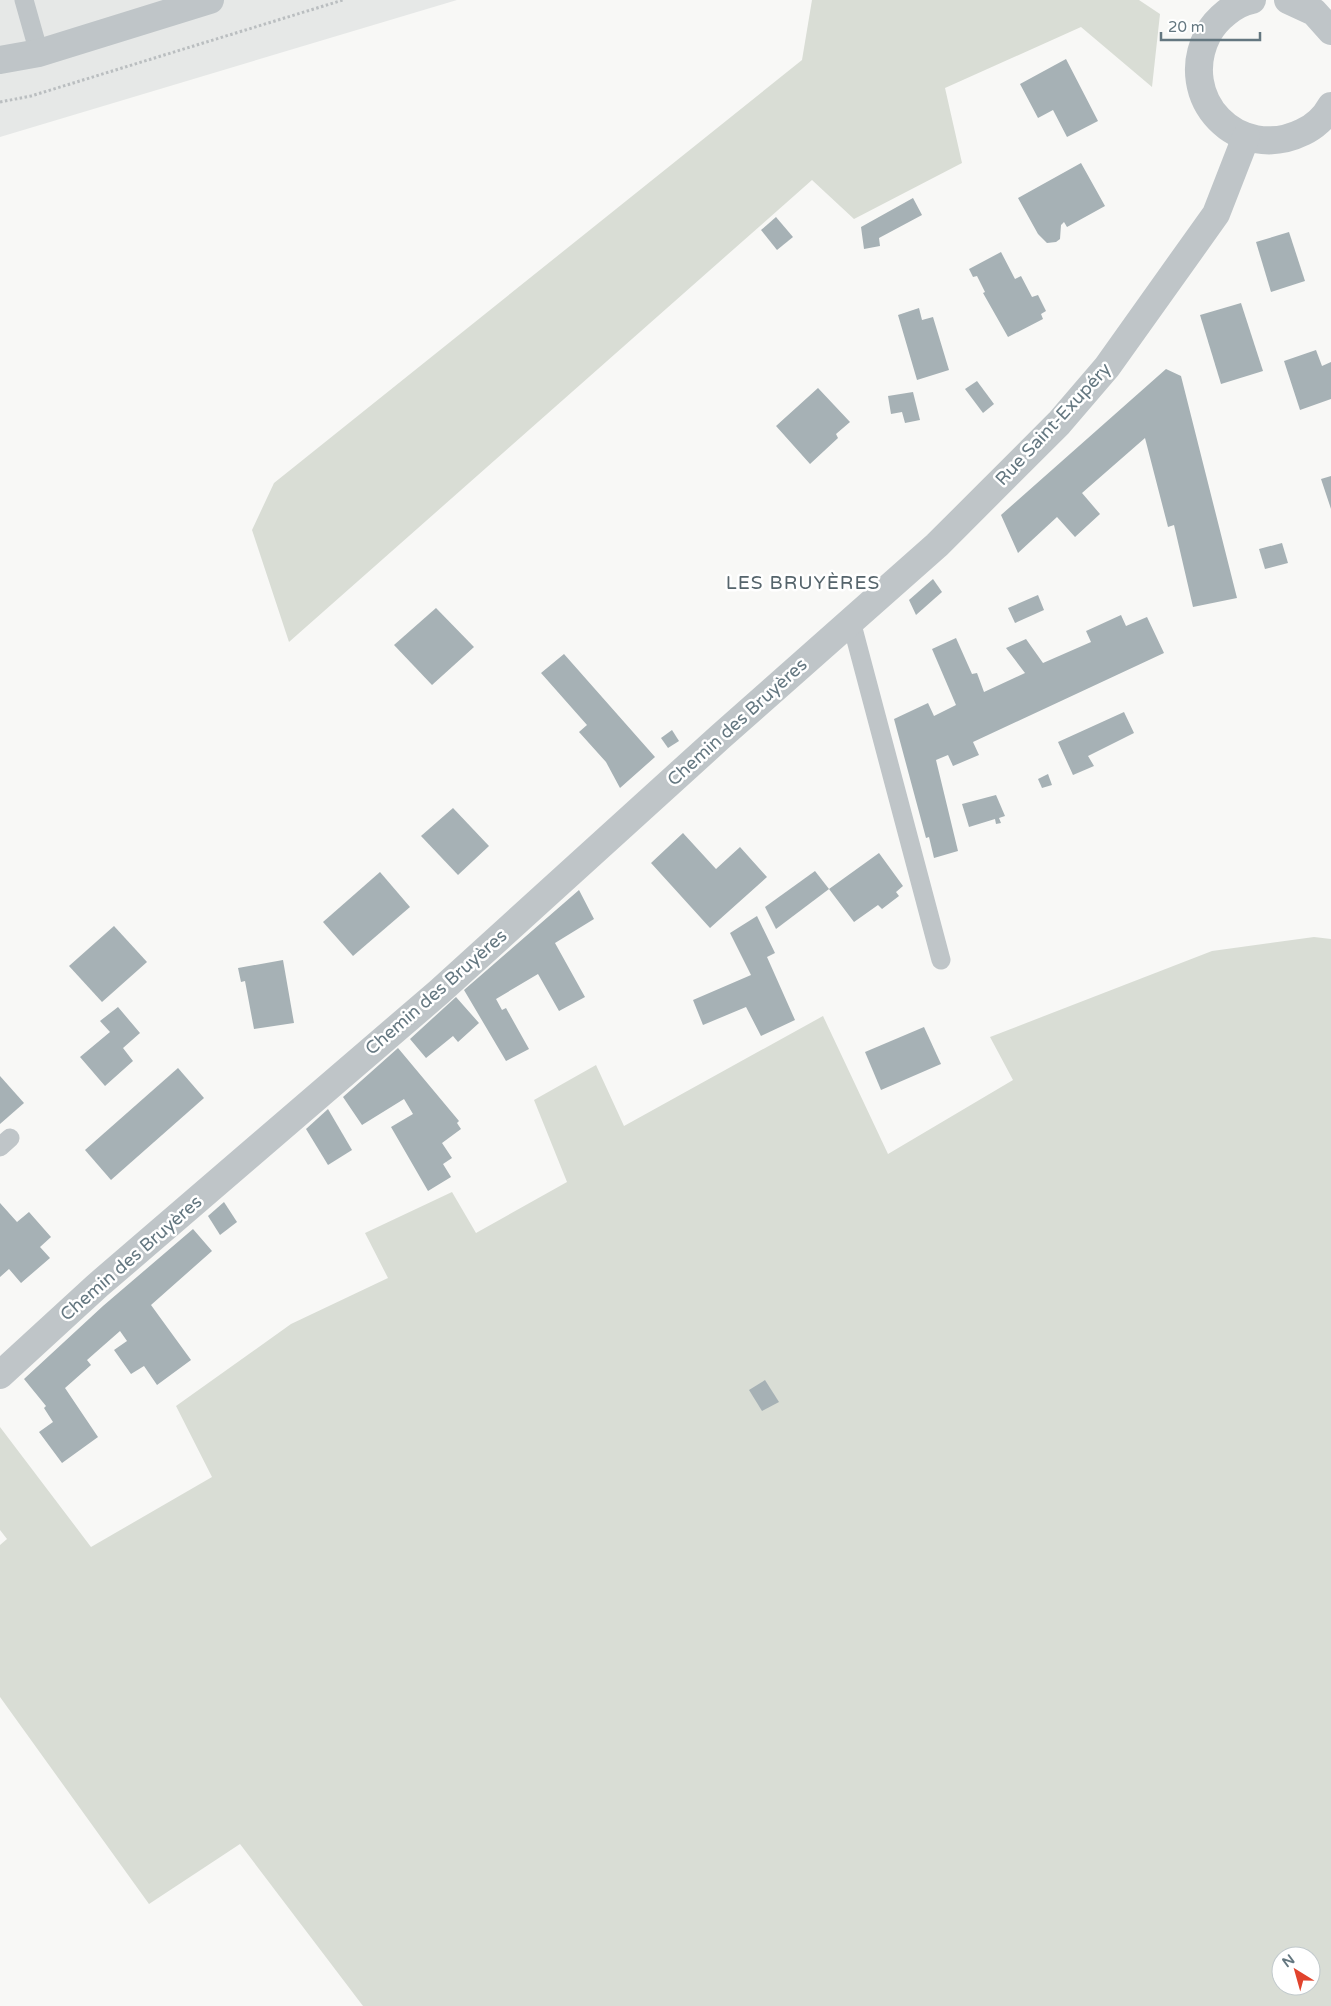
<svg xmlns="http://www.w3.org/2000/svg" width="1331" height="2006" viewBox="0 0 1331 2006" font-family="'Varela Round',sans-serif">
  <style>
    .built { fill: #e6e8e7 }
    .green { fill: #d9ddd5; fill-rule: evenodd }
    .building { fill: #a6b1b5 }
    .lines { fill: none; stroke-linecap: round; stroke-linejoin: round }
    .path { stroke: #babec0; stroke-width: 3; stroke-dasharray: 2.5 2.5; stroke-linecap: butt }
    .lane { stroke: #bfc5c8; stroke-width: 19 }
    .street { stroke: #bfc5c8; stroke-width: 28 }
    .labels { text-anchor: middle; stroke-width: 5; stroke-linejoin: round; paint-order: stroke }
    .street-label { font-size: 18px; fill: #647780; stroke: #fff }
    .neighbourhood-label { font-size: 19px; letter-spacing: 1px; fill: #55646b; stroke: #fff }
  </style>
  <rect width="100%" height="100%" fill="#f8f8f6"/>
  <path class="built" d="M 0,0 L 457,0 L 0,137 Z"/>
  <g class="green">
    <path d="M 812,0 L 1139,0 L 1160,14 L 1152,87 L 1081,27 L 945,88 L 962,163 L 854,219 L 812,180 L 289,642 L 252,530 L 274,483 L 802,60 Z"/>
    <path d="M 1314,937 L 1331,939 L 1331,2006 L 363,2006 L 240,1844 L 149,1904 L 0,1697 L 0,1545 L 7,1539 L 0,1530 L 0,1427 L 91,1547 L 212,1477 L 176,1406 L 291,1324 L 388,1278 L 365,1233 L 452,1192 L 476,1233 L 567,1182 L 534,1100 L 596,1065 L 624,1126 L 823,1016 L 888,1154 L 1013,1080 L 990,1037 L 1212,951 ZM 1281,1956 L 1311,1956 L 1311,1986 L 1281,1986 Z"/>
  </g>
  <g class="building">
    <path d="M 1066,59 L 1098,121 L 1067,137 L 1053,110 L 1038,118 L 1020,84 Z"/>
    <path d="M 1081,163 L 1105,206 L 1067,227 L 1064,222 L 1061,225 L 1060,239 L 1056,242 L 1047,243 L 1038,234 L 1018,198 Z"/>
    <path d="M 913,198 L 922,215 L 879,238 L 880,246 L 864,249 L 861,227 Z"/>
    <path d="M 776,217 L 793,237 L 777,250 L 761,230 Z"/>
    <path d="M 1289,232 L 1305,281 L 1271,292 L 1256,242 Z"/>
    <path d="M 1001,252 L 1015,279 L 1021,276 L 1032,297 L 1038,295 L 1046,311 L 1041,314 L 1043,319 L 1008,337 L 983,293 L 985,292 L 977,276 L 973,277 L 969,269 Z"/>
    <path d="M 1241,303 L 1263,371 L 1221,384 L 1200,315 Z"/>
    <path d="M 919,308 L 922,320 L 933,317 L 949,370 L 917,380 L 898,315 Z"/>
    <path d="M 1316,350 L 1322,366 L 1331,362 L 1331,399 L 1300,410 L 1284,361 Z"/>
    <path d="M 1166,369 L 1181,376 L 1237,598 L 1193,607 L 1174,525 L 1168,527 L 1145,438 L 1082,493 L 1100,514 L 1075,537 L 1057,517 L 1018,553 L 1001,515 Z"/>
    <path d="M 977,381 L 994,404 L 983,413 L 965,389 Z"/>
    <path d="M 818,388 L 850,422 L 836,434 L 838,438 L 810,464 L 776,426 Z"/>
    <path d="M 913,392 L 920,420 L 905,423 L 902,412 L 891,414 L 888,396 Z"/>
    <path d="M 1331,476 L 1331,509 L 1321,479 Z"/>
    <path d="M 1282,543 L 1288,563 L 1265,569 L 1259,549 Z"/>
    <path d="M 933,579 L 942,592 L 916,615 L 909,600 Z"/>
    <path d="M 1038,595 L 1044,610 L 1015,623 L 1008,608 Z"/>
    <path d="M 436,608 L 474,647 L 432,685 L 394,645 Z"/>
    <path d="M 1121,615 L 1126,626 L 1147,617 L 1164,653 L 973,742 L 979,755 L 953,766 L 948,755 L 936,760 L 958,851 L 934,858 L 929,837 L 926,838 L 894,719 L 928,703 L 934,716 L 956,705 L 932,649 L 956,638 L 972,674 L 977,673 L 984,692 L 1025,673 L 1006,648 L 1026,639 L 1043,663 L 1091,642 L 1086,631 Z"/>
    <path d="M 564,654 L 655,757 L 620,788 L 606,762 L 579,732 L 587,725 L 541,673 Z"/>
    <path d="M 1124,712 L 1134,733 L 1088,756 L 1094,766 L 1073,775 L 1058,742 Z"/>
    <path d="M 672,730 L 679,741 L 668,748 L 661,738 Z"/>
    <path d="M 1048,774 L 1052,785 L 1042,788 L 1038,779 Z"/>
    <path d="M 996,795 L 1005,816 L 999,818 L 1001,823 L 996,824 L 995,819 L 969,827 L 962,804 Z"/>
    <path d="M 453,808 L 489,846 L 458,875 L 421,836 Z"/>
    <path d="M 683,833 L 716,869 L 740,847 L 767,877 L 710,928 L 651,863 Z"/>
    <path d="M 879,853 L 903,886 L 896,892 L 899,896 L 882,909 L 878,905 L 854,922 L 829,889 Z"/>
    <path d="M 815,871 L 829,889 L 776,929 L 765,907 Z"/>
    <path d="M 380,872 L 410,907 L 353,956 L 323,922 Z"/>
    <path d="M 579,890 L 594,919 L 555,943 L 585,997 L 559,1011 L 538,974 L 496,999 L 502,1010 L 506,1008 L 529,1049 L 506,1061 L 464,990 Z"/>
    <path d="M 757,916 L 775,953 L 767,957 L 795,1020 L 761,1036 L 746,1007 L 703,1025 L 693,1000 L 751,975 L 730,933 Z"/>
    <path d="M 114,926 L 147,962 L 102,1002 L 69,966 Z"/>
    <path d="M 283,960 L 294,1023 L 254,1029 L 245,981 L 241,982 L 238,968 Z"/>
    <path d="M 456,997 L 479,1023 L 458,1042 L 453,1036 L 426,1058 L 410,1039 Z"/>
    <path d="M 118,1007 L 140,1033 L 123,1048 L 133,1061 L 105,1086 L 80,1057 L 110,1032 L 100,1021 Z"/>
    <path d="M 924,1027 L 941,1064 L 881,1090 L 865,1052 Z"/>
    <path d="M 398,1048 L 459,1121 L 457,1123 L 461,1129 L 442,1143 L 452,1158 L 443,1164 L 451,1177 L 428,1191 L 391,1127 L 413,1114 L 404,1099 L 362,1125 L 343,1097 Z"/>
    <path d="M 178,1068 L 204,1098 L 111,1180 L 85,1150 Z"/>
    <path d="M 0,1076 L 24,1103 L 0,1124 Z"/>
    <path d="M 328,1109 L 352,1150 L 328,1165 L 306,1129 Z"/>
    <path d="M 224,1202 L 237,1222 L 220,1235 L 208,1216 Z"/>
    <path d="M 0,1203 L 17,1222 L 29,1212 L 51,1237 L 40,1247 L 50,1258 L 21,1283 L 9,1269 L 0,1277 Z"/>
    <path d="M 193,1229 L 212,1251 L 151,1305 L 191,1360 L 157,1385 L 144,1366 L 131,1374 L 114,1350 L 127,1341 L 120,1331 L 87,1360 L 91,1365 L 65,1388 L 98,1437 L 62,1463 L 39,1432 L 53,1422 L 44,1408 L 46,1406 L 24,1379 L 103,1306 Z"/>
    <path d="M 765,1380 L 779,1402 L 762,1411 L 749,1390 Z"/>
  </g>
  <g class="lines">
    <path class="path" d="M 0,102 L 31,96 L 343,0"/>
    <g class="lane">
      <path d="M 24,0 L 39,53"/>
      <path d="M 851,621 L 941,960"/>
      <path d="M 0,1147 L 10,1138"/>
    </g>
    <g class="street">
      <path d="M 1252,0 C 1235,3 1216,19 1208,34 C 1175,98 1238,164 1303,132 C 1314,127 1325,117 1331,106"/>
      <path d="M 1288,0 L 1314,12 L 1331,31"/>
      <path d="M 0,60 L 39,53 L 210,0"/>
      <path d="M 0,1375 L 97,1286 L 439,992 L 720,737 L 937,545 L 1059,423 L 1107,367 L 1216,214 L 1246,137"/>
    </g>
  </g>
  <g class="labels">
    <g class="street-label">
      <text transform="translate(1053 424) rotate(-47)" y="6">Rue Saint-Exupéry</text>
      <text transform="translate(737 722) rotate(-42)" y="6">Chemin des Bruyères</text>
      <text transform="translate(436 992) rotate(-41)" y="6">Chemin des Bruyères</text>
      <text transform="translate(131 1258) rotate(-41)" y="6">Chemin des Bruyères</text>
    </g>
    <g class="neighbourhood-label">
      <text x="803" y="589">LES BRUYÈRES</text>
    </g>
  </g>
  <g transform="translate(1296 1971) rotate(323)"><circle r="24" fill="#ffffff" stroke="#c1c9cc"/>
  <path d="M0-4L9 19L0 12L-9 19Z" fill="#e1432d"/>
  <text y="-8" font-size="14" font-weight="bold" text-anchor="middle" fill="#647780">N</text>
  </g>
  <path d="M1161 32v8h99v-8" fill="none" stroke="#647780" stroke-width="2.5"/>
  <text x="1168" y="32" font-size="15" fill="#647780" stroke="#ffffff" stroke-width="4" paint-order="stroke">20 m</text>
</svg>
